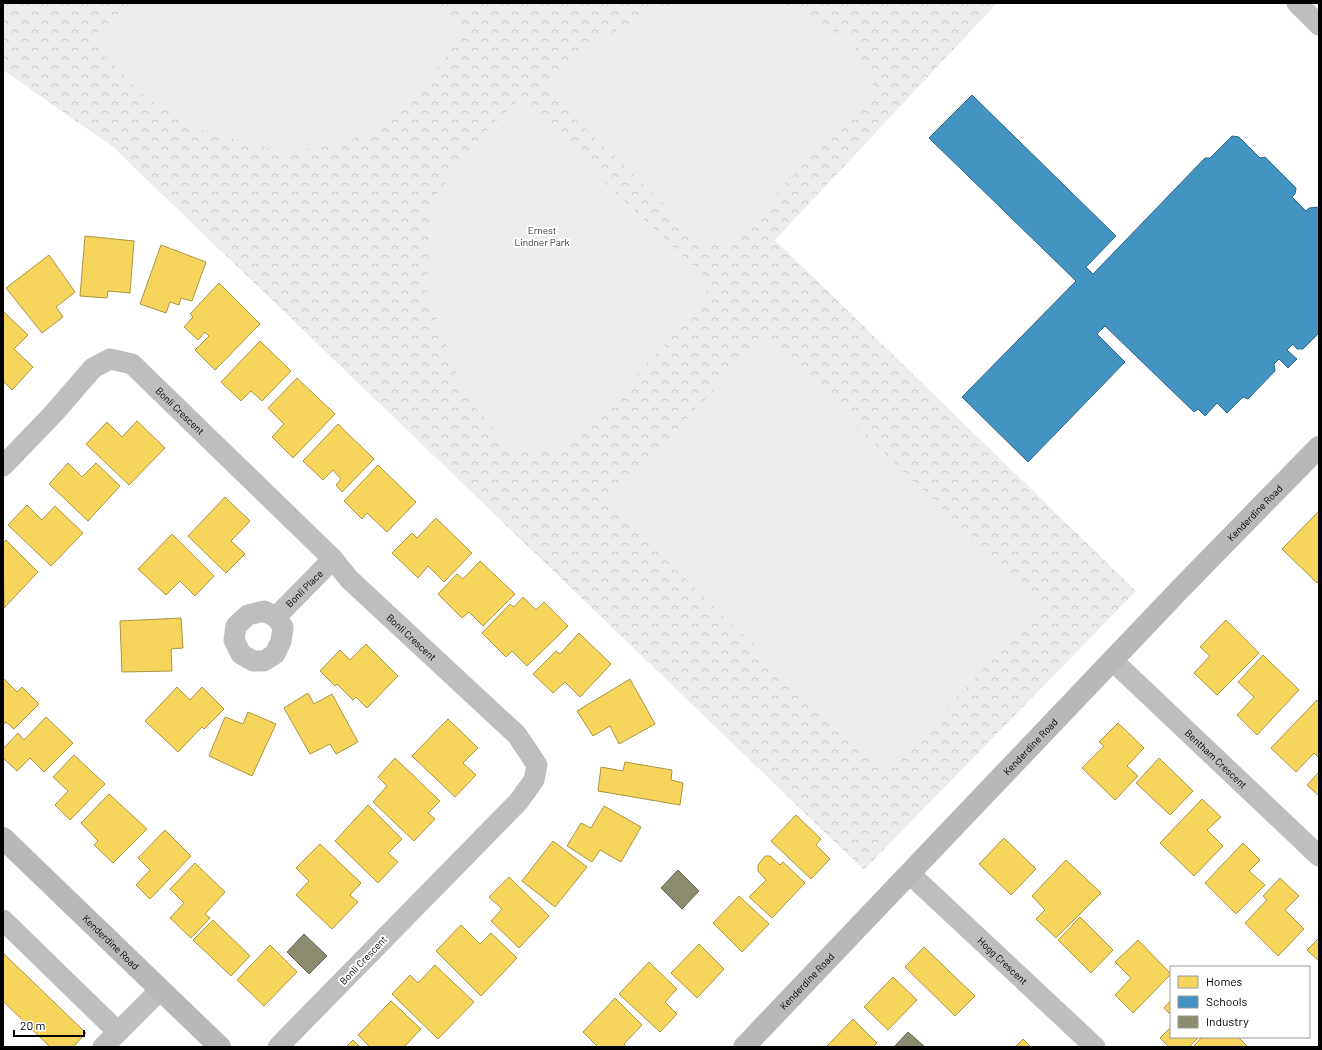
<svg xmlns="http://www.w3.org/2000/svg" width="1322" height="1050" viewBox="0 0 1322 1050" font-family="Barlow,sans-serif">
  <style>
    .park { fill: url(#park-crowns) }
    .garden { fill: #ececec }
    .homes { fill: #f6d55c; stroke: #ac9540 }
    .schools { fill: #4393c3; stroke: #2f6788 }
    .industry { fill: #8c8c6e; stroke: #62624d }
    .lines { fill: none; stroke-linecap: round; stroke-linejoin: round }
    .street { stroke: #bebebe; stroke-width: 21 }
    .secondary { stroke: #b8b8b8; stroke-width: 22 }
    .labels { text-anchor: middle; stroke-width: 4; stroke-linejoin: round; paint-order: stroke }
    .park-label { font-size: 10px; fill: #333; stroke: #fff }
    .street-label { font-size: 10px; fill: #000; stroke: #fff }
  </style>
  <defs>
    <pattern id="park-crowns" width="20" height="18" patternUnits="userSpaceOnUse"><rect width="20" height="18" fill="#ececec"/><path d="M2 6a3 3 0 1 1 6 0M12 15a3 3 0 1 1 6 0" fill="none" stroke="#c9c9c9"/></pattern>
  </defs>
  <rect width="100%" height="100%" fill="#fff"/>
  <path class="park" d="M 3,3 L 997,3 L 775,240 L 1136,591 L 864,870 L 113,147 L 3,70 Z"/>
  <g class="garden">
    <path d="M 130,3 L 431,3 L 463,34 L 439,66 L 385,122 L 344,144 L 281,152 L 194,128 L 147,98 L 105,57 L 93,37 Z"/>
    <path d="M 459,3 L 483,3 L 471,14 Z"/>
    <path d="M 683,3 L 780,3 L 805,13 L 853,43 L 875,88 L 730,243 L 704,242 L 544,89 L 588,48 L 647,12 Z"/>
    <path d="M 518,100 L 707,279 L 706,301 L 568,447 L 515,451 L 465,396 L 427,292 L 429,204 L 481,136 Z"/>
    <path d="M 764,338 L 1044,606 L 886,771 L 606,503 Z"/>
  </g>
  <g class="homes">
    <path d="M 85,236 L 134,241 L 130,293 L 108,291 L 107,298 L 80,296 Z"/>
    <path d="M 161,245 L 206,262 L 192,301 L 181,298 L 179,305 L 170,302 L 166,313 L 140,304 Z"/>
    <path d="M 49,255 L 75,292 L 56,307 L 63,317 L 42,333 L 6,288 Z"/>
    <path d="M 219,283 L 260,324 L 215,370 L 195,350 L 209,336 L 205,332 L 198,340 L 184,327 L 193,317 L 190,314 Z"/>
    <path d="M 3,311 L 28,335 L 14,349 L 33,367 L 12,390 L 3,381 Z"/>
    <path d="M 260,341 L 291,371 L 262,401 L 251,391 L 241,401 L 221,382 Z"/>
    <path d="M 297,378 L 335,414 L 293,458 L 272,437 L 284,424 L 268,408 Z"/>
    <path d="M 137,421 L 165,448 L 129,485 L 86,444 L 107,422 L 122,437 Z"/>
    <path d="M 338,424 L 374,459 L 342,492 L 336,485 L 341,479 L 333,470 L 323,480 L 303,461 Z"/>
    <path d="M 68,463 L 82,477 L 96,463 L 120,486 L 88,521 L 49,484 Z"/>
    <path d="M 378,465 L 416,502 L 387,532 L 367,513 L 362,519 L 344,501 Z"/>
    <path d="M 225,497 L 250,521 L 231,541 L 245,554 L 226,573 L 188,536 Z"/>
    <path d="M 27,505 L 42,520 L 55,506 L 83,533 L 51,566 L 8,525 Z"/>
    <path d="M 1319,511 L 1319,581 L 1317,583 L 1282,549 Z"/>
    <path d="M 436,518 L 472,553 L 444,582 L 428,566 L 418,578 L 392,553 L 412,533 L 417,538 Z"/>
    <path d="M 172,534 L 214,576 L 195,596 L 180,581 L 166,595 L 138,569 Z"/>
    <path d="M 6,540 L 38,572 L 4,608 L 3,544 Z"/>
    <path d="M 480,561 L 515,594 L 483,626 L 469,612 L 462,618 L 438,594 L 457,574 L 463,579 Z"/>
    <path d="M 523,597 L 536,610 L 544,602 L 568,626 L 527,666 L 512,651 L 506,657 L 482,633 L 510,604 L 514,607 Z"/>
    <path d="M 181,618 L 183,648 L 171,649 L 172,671 L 122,672 L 120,621 Z"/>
    <path d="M 1226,620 L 1259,653 L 1217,695 L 1194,673 L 1210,656 L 1200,647 Z"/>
    <path d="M 579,633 L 611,664 L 580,697 L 565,682 L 553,693 L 533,674 L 556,651 L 560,654 Z"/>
    <path d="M 366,644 L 398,676 L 367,708 L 356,697 L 353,700 L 337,684 L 335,686 L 320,671 L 340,650 L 350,660 Z"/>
    <path d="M 1263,655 L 1299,690 L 1257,735 L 1237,715 L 1254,697 L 1238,682 Z"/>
    <path d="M 3,678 L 17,692 L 22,687 L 39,704 L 14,729 L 6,722 L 3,725 Z"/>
    <path d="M 630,679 L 655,724 L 619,744 L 610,726 L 593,736 L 577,711 Z"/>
    <path d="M 177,687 L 190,700 L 202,687 L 224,709 L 204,729 L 202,727 L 178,752 L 145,721 Z"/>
    <path d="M 308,693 L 314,704 L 332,694 L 358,742 L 336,754 L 330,744 L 310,754 L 284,708 Z"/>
    <path d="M 1317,700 L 1319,703 L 1319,758 L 1314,753 L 1296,772 L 1271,748 Z"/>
    <path d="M 248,712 L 276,724 L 252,776 L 209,756 L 225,717 L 243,724 Z"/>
    <path d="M 46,717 L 73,743 L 44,772 L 30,758 L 17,771 L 3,758 L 3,749 L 18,733 L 24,740 Z"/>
    <path d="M 448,719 L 478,748 L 463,763 L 476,775 L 455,797 L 412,756 Z"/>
    <path d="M 1118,723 L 1144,748 L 1127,766 L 1138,776 L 1115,800 L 1082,768 L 1104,746 L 1099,742 Z"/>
    <path d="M 74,755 L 105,784 L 70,820 L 55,805 L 68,791 L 53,777 Z"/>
    <path d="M 395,758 L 440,801 L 428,813 L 435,819 L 414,841 L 373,802 L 387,786 L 378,777 Z"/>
    <path d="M 1159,758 L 1193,791 L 1170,815 L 1136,783 Z"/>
    <path d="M 625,762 L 672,770 L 671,780 L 683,783 L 680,805 L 598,791 L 601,767 L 623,771 Z"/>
    <path d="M 1319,772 L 1319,796 L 1307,785 Z"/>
    <path d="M 109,794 L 147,829 L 113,863 L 94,845 L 98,841 L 81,823 Z"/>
    <path d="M 1202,799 L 1221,817 L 1207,830 L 1223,846 L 1194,876 L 1160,843 Z"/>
    <path d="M 368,805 L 402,839 L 388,853 L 398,862 L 378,883 L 335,841 Z"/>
    <path d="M 604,806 L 641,827 L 621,862 L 600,850 L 592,862 L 567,846 L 581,823 L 591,828 Z"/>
    <path d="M 796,815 L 821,839 L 816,845 L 830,859 L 811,879 L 771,841 Z"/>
    <path d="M 165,830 L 191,856 L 150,899 L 136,885 L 150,870 L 138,858 Z"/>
    <path d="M 1004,838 L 1036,869 L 1011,895 L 979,864 Z"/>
    <path d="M 553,841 L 587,867 L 555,907 L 522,881 Z"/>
    <path d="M 1243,843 L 1260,860 L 1249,871 L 1265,885 L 1236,914 L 1205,883 Z"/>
    <path d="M 320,844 L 361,883 L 350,895 L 358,902 L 332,929 L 296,895 L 309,881 L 296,868 Z"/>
    <path d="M 765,856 L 770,856 L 780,865 L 783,862 L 805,883 L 772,918 L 749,897 L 766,880 L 758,871 L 758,865 Z"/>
    <path d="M 1066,860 L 1101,893 L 1056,938 L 1036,919 L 1045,910 L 1032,896 Z"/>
    <path d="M 195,863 L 225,892 L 205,914 L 210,918 L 191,938 L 170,918 L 184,903 L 170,889 Z"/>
    <path d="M 509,877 L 549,916 L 519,948 L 491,921 L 502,909 L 489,897 Z"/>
    <path d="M 1280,878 L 1299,896 L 1285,910 L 1304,929 L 1278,956 L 1245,923 L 1267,900 L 1263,896 Z"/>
    <path d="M 739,896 L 769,924 L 742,952 L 713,923 Z"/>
    <path d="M 1080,917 L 1113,950 L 1091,973 L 1058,940 Z"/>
    <path d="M 213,920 L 250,956 L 231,976 L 193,940 Z"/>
    <path d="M 461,925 L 480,944 L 491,933 L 517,958 L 481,996 L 436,951 Z"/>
    <path d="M 1319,938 L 1319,961 L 1307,950 Z"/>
    <path d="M 1138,940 L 1171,974 L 1133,1013 L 1115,995 L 1131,978 L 1115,962 Z"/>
    <path d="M 699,944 L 724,969 L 697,998 L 671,973 Z"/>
    <path d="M 270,945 L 297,972 L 264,1006 L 237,980 Z"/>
    <path d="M 924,947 L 975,996 L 955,1016 L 905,967 Z"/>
    <path d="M 3,953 L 86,1033 L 73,1047 L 50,1047 L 3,1001 Z"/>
    <path d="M 649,962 L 677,989 L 665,1002 L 677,1014 L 660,1032 L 619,994 Z"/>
    <path d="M 435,965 L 474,1002 L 438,1039 L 392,994 L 410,975 L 418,983 Z"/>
    <path d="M 893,977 L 917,1000 L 888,1030 L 864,1007 Z"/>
    <path d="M 615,998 L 642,1025 L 624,1044 L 627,1047 L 598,1047 L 583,1032 Z"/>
    <path d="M 1171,1000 L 1171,1015 L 1164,1008 Z"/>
    <path d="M 391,1001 L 421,1029 L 404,1047 L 370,1047 L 358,1035 Z"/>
    <path d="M 853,1019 L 877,1043 L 873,1047 L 826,1047 Z"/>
    <path d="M 1171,1027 L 1171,1037 L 1199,1037 L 1189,1047 L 1169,1047 L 1160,1038 Z"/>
    <path d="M 1202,1037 L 1238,1037 L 1248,1047 L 1193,1047 Z"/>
    <path d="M 1023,1039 L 1031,1047 L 1015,1047 Z"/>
    <path d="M 353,1040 L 360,1047 L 346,1047 Z"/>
  </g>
  <path class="schools" d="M 972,95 L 1116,236 L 1086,267 L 1093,274 L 1205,158 L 1210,158 L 1232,136 L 1239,137 L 1260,158 L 1265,157 L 1296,188 L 1295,194 L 1292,197 L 1306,211 L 1309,208 L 1319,207 L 1319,333 L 1303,349 L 1297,349 L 1293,344 L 1287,350 L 1297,359 L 1288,368 L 1279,359 L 1274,364 L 1275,371 L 1248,399 L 1243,397 L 1227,413 L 1217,403 L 1205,416 L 1198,409 L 1194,412 L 1105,326 L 1097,334 L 1125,362 L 1028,462 L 962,397 L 1076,281 L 929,138 Z"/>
  <g class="industry">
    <path d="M 678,870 L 699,891 L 682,909 L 661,888 Z"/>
    <path d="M 304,934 L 327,956 L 309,974 L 287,952 Z"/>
    <path d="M 908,1032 L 925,1047 L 894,1047 Z"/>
  </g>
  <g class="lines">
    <g class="street">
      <path d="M 1297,3 L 1319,25"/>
      <path id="s1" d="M 3,466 L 54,413 L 93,368 L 110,359 L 132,364 L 333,559 L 349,579 L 517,735 L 537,765 L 534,780 L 519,801 L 278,1047"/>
      <path d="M 264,611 L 276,617 L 283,627 L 281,641 L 275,654 L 264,661 L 253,661 L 241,654 L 234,640 L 236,626 L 248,615 Z"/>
      <path id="s2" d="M 276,617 L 333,559"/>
      <path id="s3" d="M 1113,661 L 1319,856"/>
      <path id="s4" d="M 910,874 L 1095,1047"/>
      <path d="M 3,920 L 118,1032"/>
      <path d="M 103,1047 L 160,990"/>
    </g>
    <g class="secondary">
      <path id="s5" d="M 3,838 L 220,1047"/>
      <path id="s6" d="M 744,1047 L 1185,584 L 1319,447"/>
    </g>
  </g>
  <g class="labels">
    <g class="park-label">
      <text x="542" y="234">Ernest<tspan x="542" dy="12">Lindner Park</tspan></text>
    </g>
    <g class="street-label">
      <text dy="4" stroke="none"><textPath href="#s1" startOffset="242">Bonli Crescent</textPath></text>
      <text dy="4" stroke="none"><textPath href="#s6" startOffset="739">Kenderdine Road</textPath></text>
      <text dy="4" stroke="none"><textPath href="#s2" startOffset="40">Bonli Place</textPath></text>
      <text dy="4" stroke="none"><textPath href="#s1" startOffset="566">Bonli Crescent</textPath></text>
      <text dy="4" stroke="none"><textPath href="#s6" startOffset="415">Kenderdine Road</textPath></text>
      <text dy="4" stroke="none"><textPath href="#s3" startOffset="142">Bentham Crescent</textPath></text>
      <text dy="4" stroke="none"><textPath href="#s5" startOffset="150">Kenderdine Road</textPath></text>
      <text transform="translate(363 960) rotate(-46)" y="4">Bonli Crescent</text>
      <text dy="4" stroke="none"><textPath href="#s4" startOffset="127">Hogg Crescent</textPath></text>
      <text dy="4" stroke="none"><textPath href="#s6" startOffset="91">Kenderdine Road</textPath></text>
    </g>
  </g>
  <rect width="1322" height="1050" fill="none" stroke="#000000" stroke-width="8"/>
  <rect x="1170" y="966" width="140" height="72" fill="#ffffff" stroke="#999999"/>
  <rect x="1178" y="976" width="20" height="12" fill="#f6d55c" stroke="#999999"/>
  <text x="1206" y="986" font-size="12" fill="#000000">Homes</text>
  <rect x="1178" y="996" width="20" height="12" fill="#4393c3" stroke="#999999"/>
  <text x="1206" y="1006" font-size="12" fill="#000000">Schools</text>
  <rect x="1178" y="1016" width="20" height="12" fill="#8c8c6e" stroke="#999999"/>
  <text x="1206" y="1026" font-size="12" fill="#000000">Industry</text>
  <path d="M14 1030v6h70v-6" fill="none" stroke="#000000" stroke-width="2"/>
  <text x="20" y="1030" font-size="12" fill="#000000" stroke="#ffffff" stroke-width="3" paint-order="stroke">20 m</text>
</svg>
